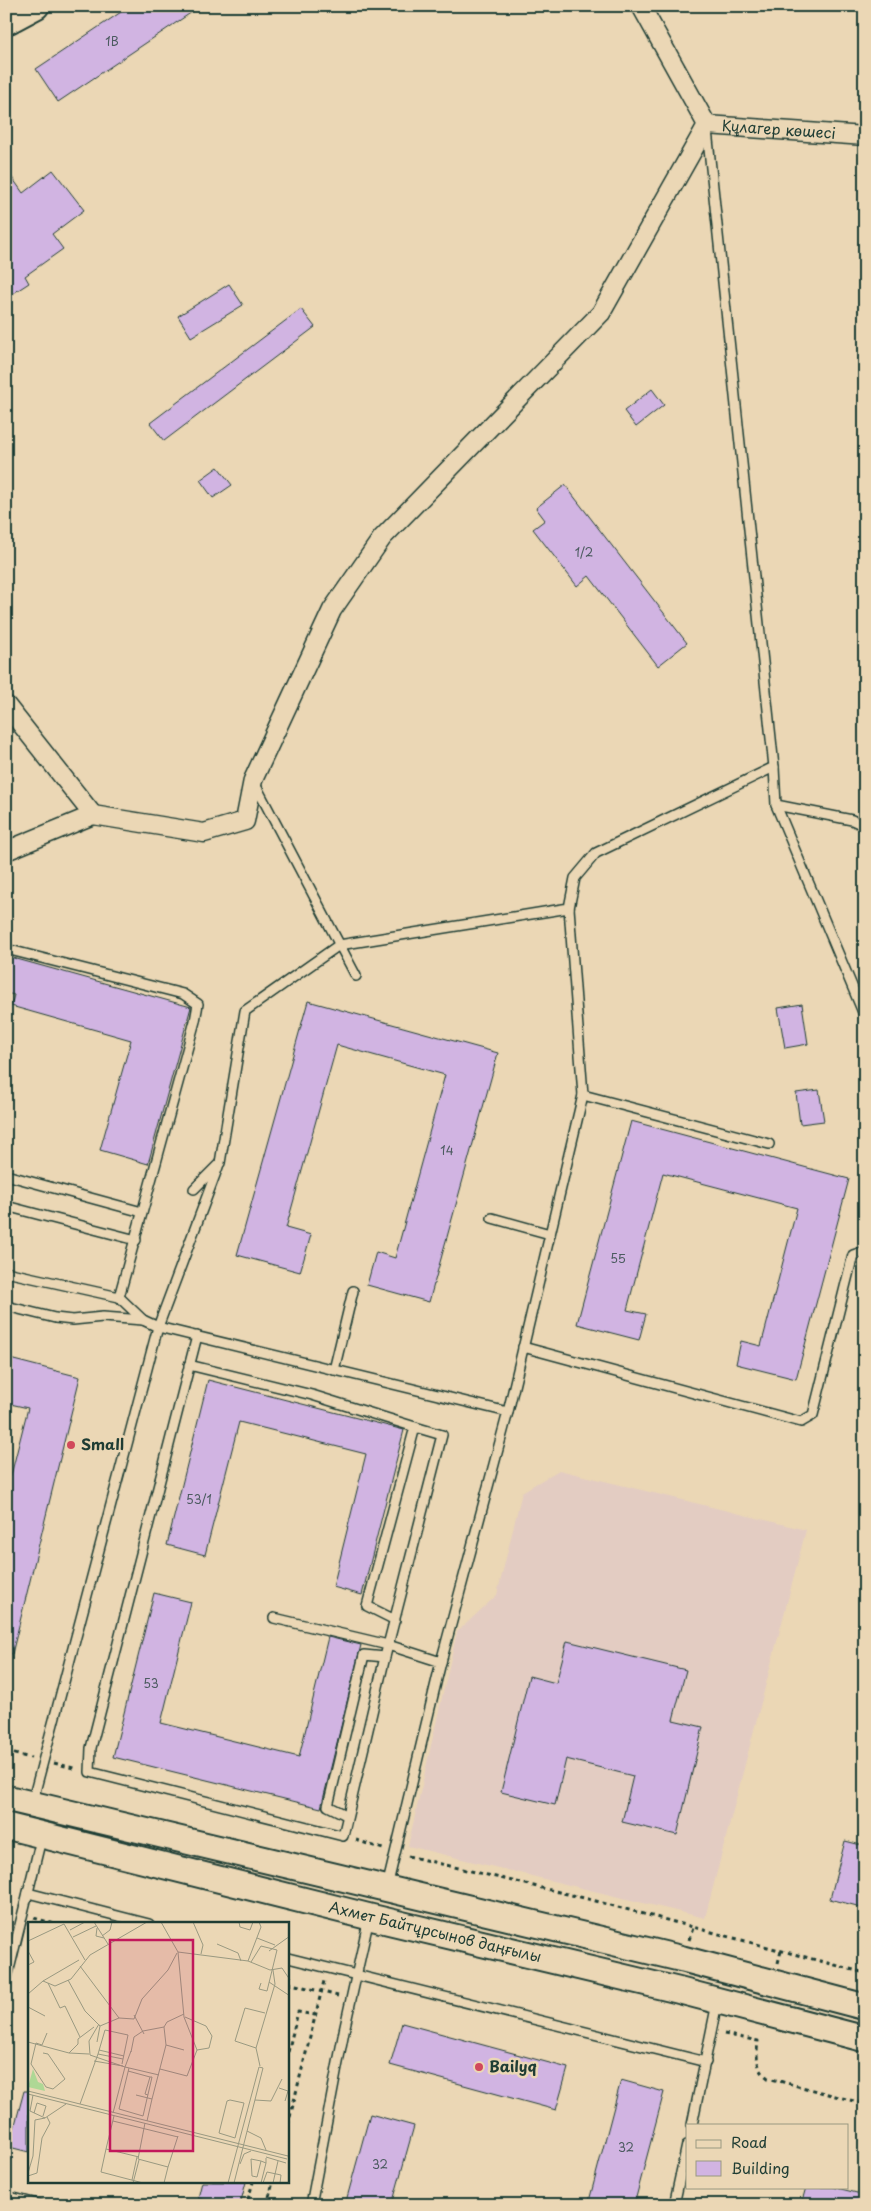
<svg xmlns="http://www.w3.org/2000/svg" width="871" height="2211" viewBox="0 0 871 2211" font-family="'Playpen Sans',sans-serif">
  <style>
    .built { fill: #e3ccc2 }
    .building { fill: #d1b4e2; stroke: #1f3d34 }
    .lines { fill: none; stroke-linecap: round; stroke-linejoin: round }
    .lane-casing { stroke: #1f3d34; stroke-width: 12 }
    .street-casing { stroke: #1f3d34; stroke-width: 21 }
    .secondary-casing { stroke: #1f3d34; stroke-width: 29 }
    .path { stroke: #1f3d34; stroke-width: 3; stroke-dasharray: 4 4; stroke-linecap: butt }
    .lane { stroke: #ebd7b5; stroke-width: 9 }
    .street { stroke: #ebd7b5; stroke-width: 18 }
    .secondary { stroke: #ebd7b5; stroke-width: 25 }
    .poi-dot { fill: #d1495b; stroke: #ebd7b5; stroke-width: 2 }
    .labels { text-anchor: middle; stroke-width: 5; stroke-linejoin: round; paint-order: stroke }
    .number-label { font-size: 12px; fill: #4c5b60 }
    .street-label { font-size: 15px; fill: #1f3d34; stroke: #ebd7b5 }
    .poi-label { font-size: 15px; font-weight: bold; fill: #1f3d34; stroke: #ebd7b5; text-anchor: start }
    .inset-road { fill: none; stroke: #999981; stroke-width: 1 }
    .view { fill: #c2185b; fill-opacity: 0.15; stroke: #c2185b; stroke-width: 2.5 }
    .inset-edge { fill: none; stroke: #1f3d34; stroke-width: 2.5 }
  </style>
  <rect width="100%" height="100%" fill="#ebd7b5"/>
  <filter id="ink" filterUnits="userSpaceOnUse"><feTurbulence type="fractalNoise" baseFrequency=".02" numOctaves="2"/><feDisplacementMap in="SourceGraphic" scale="10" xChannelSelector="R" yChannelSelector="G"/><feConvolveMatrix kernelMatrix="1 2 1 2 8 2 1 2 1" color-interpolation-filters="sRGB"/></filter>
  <g filter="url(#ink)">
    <path class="built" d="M 559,1470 L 806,1530 L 705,1918 L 408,1846 L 457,1632 L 497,1595 L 522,1492 Z"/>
    <g class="building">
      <path d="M 130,6 L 201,6 L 58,102 L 36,69 Z"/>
      <path d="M 6,169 L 23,193 L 53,170 L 84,210 L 52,234 L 63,249 L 25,276 L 29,283 L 6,298 Z"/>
      <path d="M 229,284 L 243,305 L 191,337 L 178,316 Z"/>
      <path d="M 301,309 L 315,327 L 164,441 L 150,423 Z"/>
      <path d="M 652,389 L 664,405 L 636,427 L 624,411 Z"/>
      <path d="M 218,467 L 232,485 L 213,498 L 200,480 Z"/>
      <path d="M 565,485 L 687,643 L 658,666 L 589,576 L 577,586 L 533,529 L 545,520 L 536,508 Z"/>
      <path d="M 6,956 L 191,1007 L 148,1164 L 100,1150 L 131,1040 L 11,1006 L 14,995 L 6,993 Z"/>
      <path d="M 308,1001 L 498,1053 L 429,1302 L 367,1285 L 376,1252 L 395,1258 L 445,1075 L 337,1045 L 286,1228 L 311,1235 L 300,1272 L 237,1255 Z"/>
      <path d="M 802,1004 L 808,1044 L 785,1048 L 778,1008 Z"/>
      <path d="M 819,1090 L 824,1121 L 800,1124 L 796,1093 Z"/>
      <path d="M 631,1121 L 849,1179 L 796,1379 L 736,1364 L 741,1341 L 761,1346 L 797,1208 L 663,1173 L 627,1310 L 646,1314 L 639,1340 L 577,1324 Z"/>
      <path d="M 6,1358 L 80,1377 L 12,1654 L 6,1653 L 6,1495 L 28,1408 L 6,1403 Z"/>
      <path d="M 208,1380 L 404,1430 L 362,1595 L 333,1587 L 366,1454 L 239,1422 L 205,1555 L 167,1545 Z"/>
      <path d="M 154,1593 L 191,1602 L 161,1723 L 299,1757 L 328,1637 L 361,1645 L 321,1808 L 113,1757 Z"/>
      <path d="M 567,1641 L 686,1670 L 673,1720 L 703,1727 L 677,1835 L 622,1822 L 633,1776 L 566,1759 L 555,1805 L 501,1792 L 529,1676 L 556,1683 Z"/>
      <path d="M 845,1841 L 865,1846 L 865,1908 L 830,1899 Z"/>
      <path d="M 402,2023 L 568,2068 L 556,2110 L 390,2065 Z"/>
      <path d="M 621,2080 L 664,2092 L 634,2205 L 588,2205 Z"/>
      <path d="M 24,2091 L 29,2091 L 29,2152 L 9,2147 Z"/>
      <path d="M 370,2114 L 414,2126 L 392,2205 L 345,2205 Z"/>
      <path d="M 202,2182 L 246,2182 L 240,2205 L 223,2205 L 198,2198 Z"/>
      <path d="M 806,2187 L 833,2187 L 865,2195 L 865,2205 L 801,2205 Z"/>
    </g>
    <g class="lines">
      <defs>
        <g id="lane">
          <path d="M 707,130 L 774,767 L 776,805 L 865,1017"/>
          <path d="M 255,784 L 356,976"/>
          <path d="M 776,805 L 852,820 L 865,826"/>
          <path d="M 6,949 L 183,994 L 198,1004 L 195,1021 L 119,1297"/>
          <path d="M 583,1095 L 769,1144"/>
          <path d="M 6,1175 L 142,1212"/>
          <path d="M 194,1189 L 220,1163 L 245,1011 L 339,945 L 569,908 L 575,878 L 596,853 L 774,767"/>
          <path d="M 6,1206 L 136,1240"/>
          <path d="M 492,1218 L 550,1234"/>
          <path d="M 6,1272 L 119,1297 L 143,1320 L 158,1327 L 218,1167"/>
          <path d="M 6,1306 L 55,1318 L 73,1320 L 103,1317 L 143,1320"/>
          <path d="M 197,1336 L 91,1748 L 90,1772 L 343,1836 L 385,1657 L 442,1435 L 415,1427 L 367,1606 L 395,1620"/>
          <path d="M 523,1347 L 801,1422 L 813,1415 L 853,1255 L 865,1251"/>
          <path d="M 189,1365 L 312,1395 L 415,1427"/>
          <path d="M 334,1370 L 353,1291"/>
          <path d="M 274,1618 L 388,1645 L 441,1662 L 387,1887"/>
          <path d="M 441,1662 L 508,1412 L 583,1095 L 569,908"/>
          <path d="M 32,1803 L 158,1327 L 508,1412"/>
          <path d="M 346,1815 L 328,1806 L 364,1655 L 385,1657"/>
          <path d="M 28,1893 L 149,1924"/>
          <path d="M 288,1958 L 706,2062"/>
          <path d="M 6,1982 L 42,1835"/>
          <path d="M 692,2125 L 717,2003"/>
          <path d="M 6,2196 L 41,2205"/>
          <path d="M 311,2205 L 344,2031 L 369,1918"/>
          <path d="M 674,2205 L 687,2145"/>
        </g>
        <g id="street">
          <path id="s1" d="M 641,6 L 707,125 L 865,136"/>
          <path d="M 6,705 L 93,815 L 6,851"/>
          <path d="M 93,815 L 204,833 L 245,821 L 253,780 L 332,610 L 382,538 L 601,313 L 707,125"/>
        </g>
        <g id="secondary">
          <path d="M 6,22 L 36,6"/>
          <path d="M 6,1798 L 683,1959 L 865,2007"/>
          <path id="s2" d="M 6,1826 L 370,1917 L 677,1990 L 865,2039"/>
        </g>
      </defs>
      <use href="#lane" class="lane-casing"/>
      <use href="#street" class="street-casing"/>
      <use href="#secondary" class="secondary-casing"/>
      <g class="path">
        <path d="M 6,1752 L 31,1758"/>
        <path d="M 54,1763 L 77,1769"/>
        <path d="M 356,1840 L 383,1849"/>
        <path d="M 408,1856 L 588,1899 L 865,1973"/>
        <path d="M 34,1918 L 55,1924"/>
        <path d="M 689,1940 L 693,1928"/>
        <path d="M 778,1963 L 781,1951"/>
        <path d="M 288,1983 L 338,1996"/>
        <path d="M 724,2034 L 758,2041 C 756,2056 756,2069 768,2078 L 865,2104"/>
        <path d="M 288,2052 L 298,2012 L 315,2015"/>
        <path d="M 288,2125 L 324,1981"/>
        <path d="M 251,2205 L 247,2203 L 253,2182"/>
        <path d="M 267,2205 L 273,2182"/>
      </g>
      <use href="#lane" class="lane"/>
      <use href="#street" class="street"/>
      <use href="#secondary" class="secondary"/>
    </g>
  </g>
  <g class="poi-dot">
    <circle cx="71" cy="1445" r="5"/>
    <circle cx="479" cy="2067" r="5"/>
  </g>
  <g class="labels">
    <g class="number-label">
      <text x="112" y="46">1В</text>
      <text x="584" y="557">1/2</text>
      <text x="447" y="1155">14</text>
      <text x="618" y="1263">55</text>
      <text x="199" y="1504">53/1</text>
      <text x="151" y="1688">53</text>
      <text x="626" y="2152">32</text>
      <text x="380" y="2169">32</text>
    </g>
    <g class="street-label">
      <text dy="5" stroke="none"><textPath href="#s1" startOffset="208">Құлагер көшесі</textPath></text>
      <text dy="5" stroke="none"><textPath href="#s2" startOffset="442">Ахмет Байтұрсынов даңғылы</textPath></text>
    </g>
    <g class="poi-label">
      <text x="81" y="1450">Small</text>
      <text x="489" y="2072">Bailyq</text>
    </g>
  </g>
  <g transform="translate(28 1922)">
    <rect width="261" height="261" fill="#ebd7b5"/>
    <path d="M 5,147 L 10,160 L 15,162 L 17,169 L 0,165 Z" fill="#aed895"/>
    <path class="inset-road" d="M 66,0 L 80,22M 133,0 L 150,30 L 220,39 L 242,48 L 254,46 L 262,58M 165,0 L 175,23 L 173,32M 211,0 L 212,5 L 222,8 L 225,0M 69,6 L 68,14 L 76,16M 42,8 L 57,0M 74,14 L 82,8 L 84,0M 45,15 L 68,4M 229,16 L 247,23M 0,19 L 36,2 L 57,38M 189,22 L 210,31 L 213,39M 0,29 L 6,40 L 0,43M 241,29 L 262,14M 220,39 L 233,5 L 231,0M 223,40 L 233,24 L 249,28 L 239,69 L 231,67 L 233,61M 40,58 L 57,89 L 72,104 L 91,96 L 52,44M 15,59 L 51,38M 241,60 L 262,74M 20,61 L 32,86 L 37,84 L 52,115M 0,72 L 15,59 L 27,64 L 43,57 L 62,33 L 119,0M 0,85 L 17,94M 106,93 L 116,112M 157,95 L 178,104 L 184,114 L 181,126 L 169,128M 91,96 L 106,97 L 114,77 L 140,48 L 149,31M 71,102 L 61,119 L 62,133 L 97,145 L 103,129M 0,120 L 41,131 L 50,122 L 50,117 L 66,105M 69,120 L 72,104M 138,123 L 156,128M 228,126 L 207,119 L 217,86 L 237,91M 71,128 L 96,134M 103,130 L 106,115 L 115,109 L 136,105 L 139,100 L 156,92M 15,131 L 20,132 L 37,157 L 25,167 L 18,165 L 3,142 L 8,121 L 14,123 L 19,111M 41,131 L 61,132M 70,132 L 77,108 L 100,113 L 94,142M 66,139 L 95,144M 232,144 L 228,126 L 247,62 L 245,48M 101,146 L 91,187 L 115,194 L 124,155 L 122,155 L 117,172 L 120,173M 132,147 L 159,154 L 169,128 L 156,95 L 150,30M 100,149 L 122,155M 251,166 L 260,169 L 257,179M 0,169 L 260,234M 0,172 L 259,237M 5,173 L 2,189 L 17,196 L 38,182M 108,173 L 124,177 L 119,199M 124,177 L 138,123 L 136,105M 202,178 L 216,181 L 207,216 L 191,211 L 199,179 ZM 227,178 L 243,179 L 254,157M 52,182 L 70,132 L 95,137M 6,191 L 9,181 L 18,184 L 15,194M 85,191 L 97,145 L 131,153M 86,194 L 78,227 L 111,235M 85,199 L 150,215M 117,201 L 110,237 L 140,245 L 136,261M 219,209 L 233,216 L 238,228M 78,227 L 73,250 L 115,261M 238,235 L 258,241M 233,239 L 229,255 L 224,254 L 223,237 L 233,239 L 238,241 L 238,236M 212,242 L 216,232 L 223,229M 140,245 L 150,214M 0,251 L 5,234 L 7,198 L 17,196M 0,254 L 9,251 L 14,216 L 22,201 L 19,195M 104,258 L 109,235M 105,261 L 111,238M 200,261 L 231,145M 206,261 L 235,146 L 231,145M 233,261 L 238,241M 235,261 L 239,250 L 253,253 L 252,261M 245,261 L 250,239"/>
    <path class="view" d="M 82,18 L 165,18 L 165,229 L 82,229 Z"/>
    <rect width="261" height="261" class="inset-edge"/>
  </g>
  <rect width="871" height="2211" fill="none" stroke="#ebd7b5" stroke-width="25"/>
  <rect x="12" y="12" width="846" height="2186" fill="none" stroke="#1f3d34" stroke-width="2" filter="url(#ink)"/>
  <rect x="686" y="2124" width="162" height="65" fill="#ebd7b5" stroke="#999981"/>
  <rect x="696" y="2140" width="25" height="8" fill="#ebd7b5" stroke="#999981"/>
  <text x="731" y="2148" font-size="15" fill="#1f3d34">Road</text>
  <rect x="696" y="2161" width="25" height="15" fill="#d1b4e2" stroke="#999981"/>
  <text x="731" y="2174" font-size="15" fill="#1f3d34">Building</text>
</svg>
